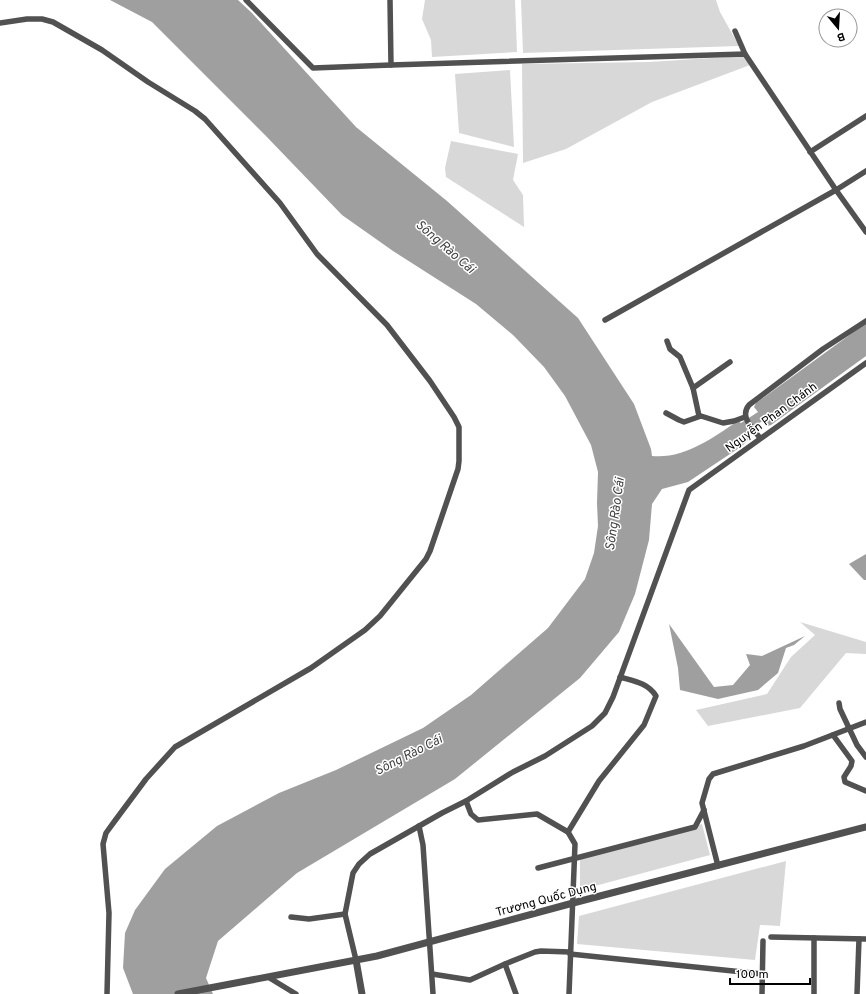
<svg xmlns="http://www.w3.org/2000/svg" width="866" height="994" viewBox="0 0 866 994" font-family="Overpass,sans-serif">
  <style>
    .green { fill: #d8d8d8 }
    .water { fill: #9f9f9f }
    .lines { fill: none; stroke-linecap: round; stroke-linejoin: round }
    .minor { stroke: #515151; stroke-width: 5.5 }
    .tertiary { stroke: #515151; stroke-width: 7 }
    .labels { text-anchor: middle; stroke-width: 3; stroke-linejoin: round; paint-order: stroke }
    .street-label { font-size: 12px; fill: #000; stroke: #fff }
    .water-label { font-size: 13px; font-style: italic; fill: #404040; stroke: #fff }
  </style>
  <rect width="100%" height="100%" fill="#fff"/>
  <g class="green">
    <path d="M 425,0 L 515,0 L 517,52 L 432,57 L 431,40 L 422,19 Z"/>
    <path d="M 521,0 L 716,0 L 720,12 L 739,46 L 523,53 Z"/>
    <path d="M 744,56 L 750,65 L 652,102 L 566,149 L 523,163 L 522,64 L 649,62 Z"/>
    <path d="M 510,70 L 514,147 L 459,133 L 455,74 Z"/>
    <path d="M 451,141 L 518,154 L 513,180 L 523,195 L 524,227 L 446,177 L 445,168 Z"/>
    <path d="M 800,622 L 866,642 L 866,654 L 846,653 L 800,708 L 708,726 L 696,710 L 767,694 L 791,657 L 815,635 Z"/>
    <path d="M 702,824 L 710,855 L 580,890 L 580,855 Z"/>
    <path d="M 786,861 L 780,926 L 760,925 L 755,960 L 577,944 L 579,916 Z"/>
  </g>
  <g class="water">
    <path d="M 110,0 L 238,0 L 252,13 L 356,127 L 447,201 L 578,318 L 634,404 L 651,449 L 652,456 C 685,459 712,438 738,421 L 741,423 L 758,412 L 754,407 L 756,403 L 866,323 L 866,356 L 771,425 L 768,426 L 765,420 L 757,424 L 748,432 L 750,438 L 742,446 L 688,482 L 662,489 L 652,504 L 649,540 L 635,594 L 619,632 L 580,678 L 455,779 L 297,873 L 218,941 L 206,978 L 213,994 L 133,994 L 123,968 L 125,933 L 135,910 L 165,869 L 217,826 L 279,793 L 336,770 L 423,728 L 471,695 L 548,628 L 585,579 L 594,553 L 598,526 L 597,503 L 598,472 L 591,445 L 565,396 L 544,367 L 513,335 L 476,304 L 393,251 L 342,215 L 265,135 L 152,22 Z"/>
    <path d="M 866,554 L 866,580 L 864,580 L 849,564 Z"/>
    <path d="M 669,624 L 714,687 L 733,685 L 750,665 L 746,654 L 762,656 L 805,636 L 794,645 L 786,648 L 778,673 L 758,690 L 718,699 L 680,690 L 678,668 Z"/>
  </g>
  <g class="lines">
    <g class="minor">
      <path d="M 246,0 L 313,68 L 391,65 L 745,54 L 836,190 L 866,232"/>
      <path d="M 390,0 L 391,65"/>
      <path d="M 0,23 L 27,19 L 42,19 L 53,22 L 102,50 L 148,82 L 195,111 L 205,119 L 280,203 L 317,254 L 387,325 L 430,381 L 454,417 L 459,427 L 459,461 L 458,469 L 430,551 L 426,559 L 380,616 L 365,630 L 311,668 L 175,747 L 146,779 L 114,822 L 106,833 L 103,844 L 109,913 L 107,994"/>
      <path d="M 735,31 L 745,54"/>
      <path d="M 810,152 L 866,116"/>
      <path d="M 605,320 L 836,190 L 866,171"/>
      <path d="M 667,341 L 670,349 L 680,357 L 693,388 L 699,416"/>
      <path d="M 693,388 L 730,362"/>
      <path d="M 666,413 L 679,420 L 684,422 L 701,416 L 723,423 L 734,421 L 745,417"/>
      <path d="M 760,438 C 753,428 739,417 749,405 L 823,349 L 866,321"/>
      <path d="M 839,703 L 840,709 L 857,745 L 866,757"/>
      <path d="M 833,735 L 852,761 L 851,766 L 844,777 L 845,782 L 866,791"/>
      <path d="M 466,801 L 471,814 L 478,820 L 537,814 L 568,832 L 575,844 L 569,994"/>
      <path d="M 419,826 L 423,845 L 433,994"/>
      <path d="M 568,832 L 599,781 L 644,725 L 656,696 C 648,683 634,681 620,677"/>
      <path d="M 718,866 L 702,803 L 709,779 L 713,774 L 804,746 L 866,722"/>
      <path d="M 538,868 L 695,827 L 704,810"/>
      <path d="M 291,917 L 309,919 L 345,914"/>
      <path d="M 771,937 L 866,939"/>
      <path d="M 570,954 L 762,974"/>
      <path d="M 356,960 L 345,914 L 353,873 L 359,864 L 370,854 L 442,813 L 466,801 L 513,772 L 545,756 L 592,726 L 605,713 L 613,697 L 689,490 L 866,363"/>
      <path d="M 505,964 L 516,994"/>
      <path d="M 432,974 L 470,980 L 505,964 L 535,952 L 541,951 L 570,952"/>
      <path d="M 268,977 L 296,994"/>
      <path d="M 762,994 L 763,941"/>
      <path d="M 814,994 L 814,938"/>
      <path d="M 857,994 L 859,939"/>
    </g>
    <g class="tertiary">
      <path d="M 356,960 L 362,994"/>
      <path d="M 178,994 L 377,956 L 573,903 L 866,827"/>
    </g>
  </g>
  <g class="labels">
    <g class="street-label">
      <text transform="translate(771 417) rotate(-36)" y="4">Nguyễn Phan Chánh</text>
      <text transform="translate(546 899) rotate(-15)" y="4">Trương Quốc Dụng</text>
    </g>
    <g class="water-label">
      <text transform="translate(446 246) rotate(41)" y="5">Sông Rào Cái</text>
      <text transform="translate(614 514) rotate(-82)" y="5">Sông Rào Cái</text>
      <text transform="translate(408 754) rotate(-27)" y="5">Sông Rào Cái</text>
    </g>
  </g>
  <g transform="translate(838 28) rotate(162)"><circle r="19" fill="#ffffff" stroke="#999999"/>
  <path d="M0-3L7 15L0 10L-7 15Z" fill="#000000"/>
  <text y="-6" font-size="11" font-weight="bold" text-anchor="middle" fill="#000000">B</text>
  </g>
  <path d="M730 978v6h80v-6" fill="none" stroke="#000000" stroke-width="2"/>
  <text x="736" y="978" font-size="12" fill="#000000" stroke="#ffffff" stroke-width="3" paint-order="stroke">100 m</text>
</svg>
